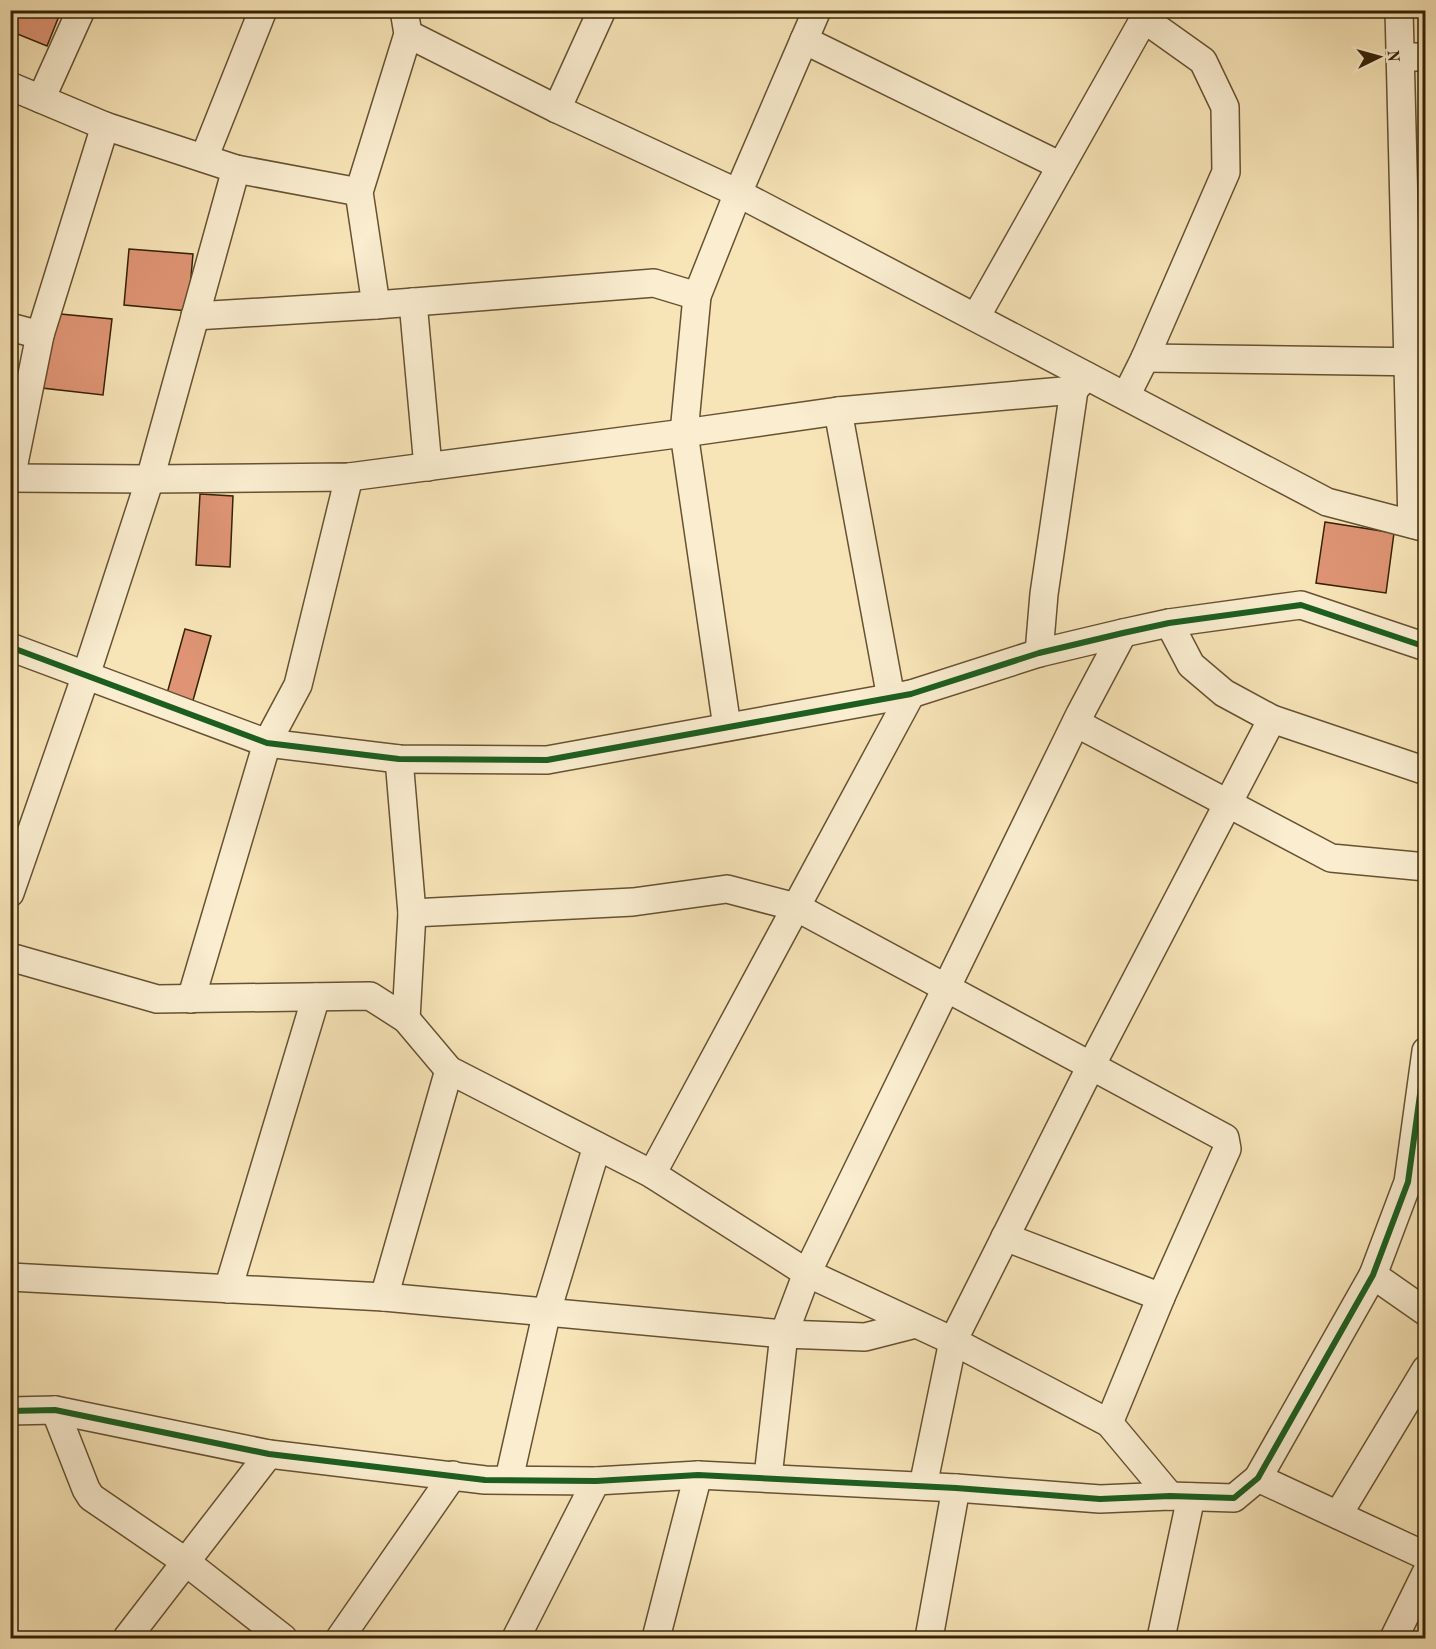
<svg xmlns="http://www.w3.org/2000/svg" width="1436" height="1649" viewBox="0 0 1436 1649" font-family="'Old Standard TT',serif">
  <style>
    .building { fill: #df9575; stroke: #352205; stroke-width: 1.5 }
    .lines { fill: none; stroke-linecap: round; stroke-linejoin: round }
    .street-casing { stroke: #665232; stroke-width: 30 }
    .street { stroke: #faedd0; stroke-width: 27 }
    .cycleway-casing { stroke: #faedd0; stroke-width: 10 }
    .cycleway { stroke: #1b5e20; stroke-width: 6 }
  </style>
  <rect width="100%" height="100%" fill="#f7e4b7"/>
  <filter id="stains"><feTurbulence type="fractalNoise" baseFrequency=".00333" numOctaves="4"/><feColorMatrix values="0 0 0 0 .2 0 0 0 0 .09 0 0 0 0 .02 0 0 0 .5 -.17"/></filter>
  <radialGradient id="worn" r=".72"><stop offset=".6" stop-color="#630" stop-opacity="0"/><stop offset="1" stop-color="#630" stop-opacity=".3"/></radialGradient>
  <g class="building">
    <path d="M 10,10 L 47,10 L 59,16 L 47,46 L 10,31 Z"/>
    <path d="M 129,249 L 193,254 L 188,311 L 124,305 Z"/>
    <path d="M 50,313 L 112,319 L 103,395 L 42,388 Z"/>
    <path d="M 200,494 L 233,496 L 230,567 L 196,565 Z"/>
    <path d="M 1325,522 L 1394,533 L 1386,593 L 1316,583 Z"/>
    <path d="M 185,629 L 211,636 L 192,704 L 166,697 Z"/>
  </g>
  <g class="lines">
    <defs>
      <g id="street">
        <path d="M 1399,10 L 1412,524"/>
        <path d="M 408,34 L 557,109 L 738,193 L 1327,502 L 1426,528"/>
        <path d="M 804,40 L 1061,166"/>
        <path d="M 1400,57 L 1426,57"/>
        <path d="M 10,86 L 105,126 L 236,169 L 359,192"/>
        <path d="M 41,99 L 81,10"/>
        <path d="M 557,109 L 602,10"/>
        <path d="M 204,158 L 263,10"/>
        <path d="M 413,302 L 428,467"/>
        <path d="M 376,305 L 359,192 L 408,34 L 404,10"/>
        <path d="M 195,316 L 376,305 L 654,283 L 697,296"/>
        <path d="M 976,317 L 1149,10"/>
        <path d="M 10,327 L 40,335"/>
        <path d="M 1145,358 L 1426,362"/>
        <path d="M 1126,396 L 1145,358 L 1226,172 L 1225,107 L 1203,61 L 1144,19"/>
        <path d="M 838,411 L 891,698"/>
        <path d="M 10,478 L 150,479 L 349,477 L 684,433 L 838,411 L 1074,390"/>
        <path d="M 11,478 L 40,335 L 105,126"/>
        <path d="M 1169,623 L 1191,665 L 1224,693 L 1272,719 L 1426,771"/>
        <path d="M 10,647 L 267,743 L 399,759 L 547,760 L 911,694 L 1039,653 L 1123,633 L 1169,623 L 1301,605 L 1426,647"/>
        <path d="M 1039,653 L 1044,594 L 1074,390 L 1086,376"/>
        <path d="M 1076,723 L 1331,858 L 1426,867"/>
        <path d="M 727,727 L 684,433 L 697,296 L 738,193 L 817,10"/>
        <path d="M 399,759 L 412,913 L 406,1019"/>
        <path d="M 10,893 L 86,675 L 150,479 L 236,169"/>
        <path d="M 412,913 L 633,902 L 727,889 L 796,907 L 1225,1138 L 1227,1149 L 1161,1297 L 1109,1423"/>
        <path d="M 10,957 L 157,999 L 370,996 L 406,1019 L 449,1070 L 652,1174 L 807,1273 L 953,1341 L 1109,1423 L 1170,1496"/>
        <path d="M 191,999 L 267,743 L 298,685 L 349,477"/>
        <path d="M 652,1174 L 911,694"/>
        <path d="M 1005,1237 L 1161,1297"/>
        <path d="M 1373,1275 L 1426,1312"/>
        <path d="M 10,1277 L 384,1297 L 784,1334 L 865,1337 L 916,1324"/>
        <path d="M 228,1289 L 316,997"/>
        <path d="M 384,1297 L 449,1070"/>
        <path d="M 55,1410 L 86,1489 L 91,1497 L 186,1562 L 283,1638"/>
        <path d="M 10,1411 L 55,1410 L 269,1454 L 485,1480 L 596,1481 L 698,1475 L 956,1488 L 1100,1499 L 1170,1496 L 1234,1498 L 1258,1478 L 1373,1275 L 1408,1182 L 1426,1051"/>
        <path d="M 768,1477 L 784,1334 L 807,1273 L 1080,714 L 1123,633"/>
        <path d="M 1258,1478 L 1426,1556"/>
        <path d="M 509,1479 L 547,1311 L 597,1146"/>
        <path d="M 923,1486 L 953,1341 L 1091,1066 L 1272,719"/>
        <path d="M 1338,1515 L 1426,1369"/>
        <path d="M 127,1638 L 269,1454"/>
        <path d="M 340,1638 L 453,1475"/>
        <path d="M 516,1638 L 596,1481"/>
        <path d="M 656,1638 L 698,1475"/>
        <path d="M 929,1638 L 956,1488"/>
        <path d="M 1161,1638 L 1191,1497"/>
        <path d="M 1394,1638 L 1426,1573"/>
      </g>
    </defs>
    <use href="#street" class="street-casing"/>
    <use href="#street" class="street"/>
    <defs>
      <g id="cycleway">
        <path d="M 10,647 L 267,743 L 399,759 L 547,760 L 911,694 L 1039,653 L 1123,633 L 1169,623 L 1301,605 L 1426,647"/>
        <path d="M 10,1411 L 55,1410 L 269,1454 L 485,1480 L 596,1481 L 698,1475 L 956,1488 L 1100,1499 L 1170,1496 L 1234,1498 L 1258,1478 L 1373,1275 L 1408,1182 L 1426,1051"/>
      </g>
    </defs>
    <use href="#cycleway" class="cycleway-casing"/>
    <use href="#cycleway" class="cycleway"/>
  </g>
  <rect width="1436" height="1649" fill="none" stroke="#f7e4b7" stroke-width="36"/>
  <rect x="12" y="12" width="1412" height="1625" fill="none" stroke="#352205" stroke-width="3"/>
  <rect x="18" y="18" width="1400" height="1613" fill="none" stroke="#352205" stroke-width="1.5"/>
  <g transform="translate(1379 57) rotate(85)" stroke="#faedd0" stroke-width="4.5" paint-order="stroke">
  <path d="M0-4.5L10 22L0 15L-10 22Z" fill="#352205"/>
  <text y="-9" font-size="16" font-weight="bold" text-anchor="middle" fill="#352205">N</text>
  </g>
  <rect width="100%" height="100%" filter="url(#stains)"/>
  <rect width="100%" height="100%" fill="url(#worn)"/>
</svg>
